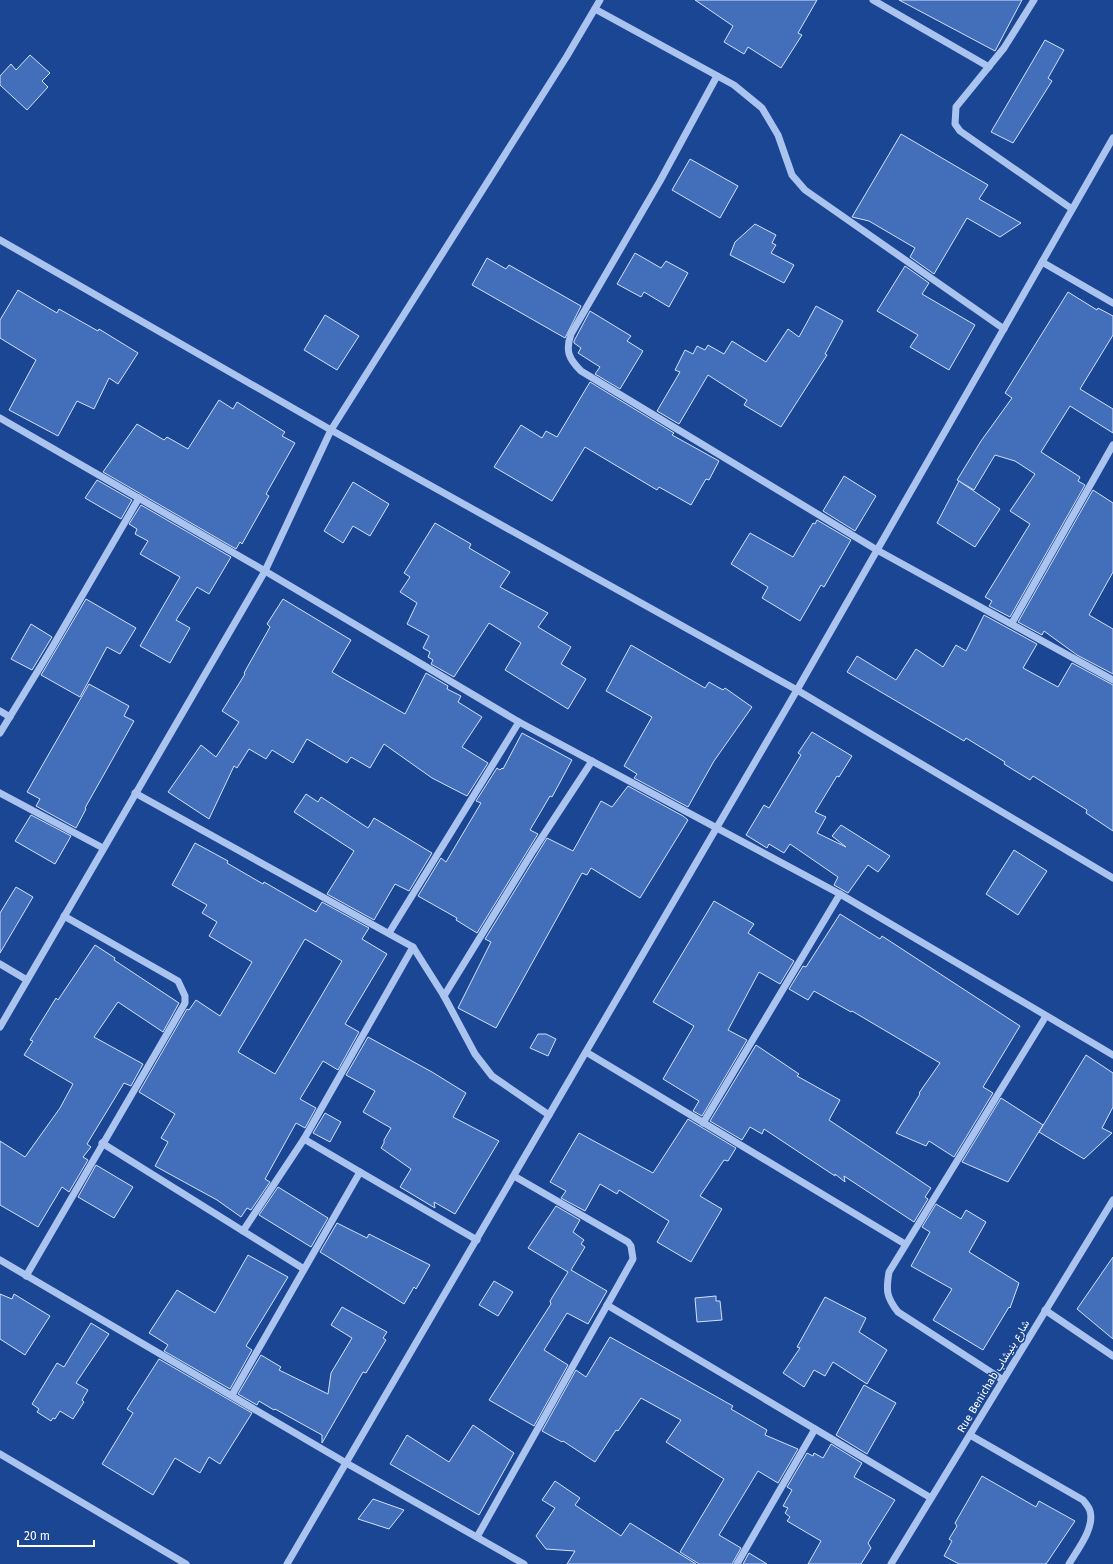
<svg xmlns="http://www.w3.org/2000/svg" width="1113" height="1564" viewBox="0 0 1113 1564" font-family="'Fira Sans',Vazirmatn,sans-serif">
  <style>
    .building { fill: #436fba; stroke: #d1e1fb; fill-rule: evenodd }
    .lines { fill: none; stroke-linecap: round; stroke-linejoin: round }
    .minor { stroke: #aac4ef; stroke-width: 7 }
    .labels { text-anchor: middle; stroke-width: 3; stroke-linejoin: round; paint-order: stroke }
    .street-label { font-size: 11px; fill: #fff; stroke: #1a4693 }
  </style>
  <rect width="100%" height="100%" fill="#1a4693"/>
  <g class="building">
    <path d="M 695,0 L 817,0 L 798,33 L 802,35 L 781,68 L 748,47 L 744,54 L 724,42 L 733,26 Z"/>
    <path d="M 899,0 L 1022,0 L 995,51 Z"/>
    <path d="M 1045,40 L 1064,50 L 1048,78 L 1052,81 L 1013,143 L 991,132 Z"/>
    <path d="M 30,55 L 50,73 L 42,81 L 48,87 L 27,110 L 0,85 L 0,76 L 11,64 L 16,70 Z"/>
    <path d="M 901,134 L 988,185 L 979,199 L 1021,223 L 1000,237 L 967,218 L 934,274 L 910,257 L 915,248 L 869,221 L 852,217 Z"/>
    <path d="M 690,159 L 738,186 L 720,218 L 672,190 Z"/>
    <path d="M 755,224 L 776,235 L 772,243 L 776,245 L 771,253 L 794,265 L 784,283 L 730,255 L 735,242 Z"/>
    <path d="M 635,253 L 661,268 L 666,261 L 688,273 L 669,307 L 644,292 L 641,297 L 617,284 Z"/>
    <path d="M 487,258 L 506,269 L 509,265 L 581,306 L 565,338 L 472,285 Z"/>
    <path d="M 905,266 L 929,283 L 922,294 L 975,325 L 949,370 L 910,347 L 918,335 L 877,311 Z"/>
    <path d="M 18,290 L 57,313 L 59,309 L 98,331 L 99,329 L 138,353 L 118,384 L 109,378 L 94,409 L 77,401 L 58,436 L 9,410 L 36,360 L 0,338 L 0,320 Z"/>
    <path d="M 1068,292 L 1097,310 L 1098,308 L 1113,316 L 1113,335 L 1080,389 L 1113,409 L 1113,433 L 1070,406 L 1041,452 L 1080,477 L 1078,481 L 1085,485 L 1010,617 L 989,606 L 992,601 L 985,597 L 1030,524 L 1010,511 L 1035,474 L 1015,461 L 995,455 L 974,490 L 957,480 L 981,441 L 1012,398 L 1005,393 Z"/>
    <path d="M 816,306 L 843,321 L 825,354 L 827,355 L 781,427 L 744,405 L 747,400 L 708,375 L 679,424 L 657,411 L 680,372 L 675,370 L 685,350 L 693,354 L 697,346 L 705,350 L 708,345 L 724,354 L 732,341 L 766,362 L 788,329 L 799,337 Z"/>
    <path d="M 590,311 L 631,336 L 627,341 L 643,351 L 620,389 L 595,374 L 600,367 L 578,353 L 581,348 L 574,343 L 574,341 Z"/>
    <path d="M 325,315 L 359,336 L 337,370 L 304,350 Z"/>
    <path d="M 590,382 L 674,433 L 672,435 L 719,461 L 709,480 L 706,479 L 691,505 L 659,487 L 657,490 L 585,447 L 552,501 L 494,467 L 521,425 L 542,438 L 546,431 L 557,437 Z"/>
    <path d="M 219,400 L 233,409 L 237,402 L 285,432 L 282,436 L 295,443 L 266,494 L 269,496 L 242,544 L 240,542 L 236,549 L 103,472 L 137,424 L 164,440 L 167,437 L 188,449 Z"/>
    <path d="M 844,476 L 876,496 L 855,531 L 823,511 Z"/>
    <path d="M 97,480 L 132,500 L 121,519 L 85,498 Z"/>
    <path d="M 959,481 L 1000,509 L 975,547 L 937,523 Z"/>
    <path d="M 353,482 L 389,504 L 370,536 L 353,526 L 343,543 L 324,531 Z"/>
    <path d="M 1093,490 L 1113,503 L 1113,572 L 1089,615 L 1113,629 L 1113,674 L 1077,655 L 1044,631 L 1042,635 L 1018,622 Z"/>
    <path d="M 141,505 L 231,557 L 209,594 L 197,587 L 176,620 L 190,628 L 170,663 L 140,646 L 180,577 L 140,554 L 148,541 L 135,534 L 137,529 L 129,524 Z"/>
    <path d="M 817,520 L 851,540 L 824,587 L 821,585 L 800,621 L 762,598 L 768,587 L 731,564 L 750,533 L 793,557 L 813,523 L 815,524 Z"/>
    <path d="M 435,523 L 471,544 L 469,548 L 510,572 L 500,587 L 548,613 L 538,627 L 571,647 L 561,664 L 586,679 L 568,709 L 505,670 L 521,643 L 489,623 L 454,677 L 431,664 L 433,660 L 428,657 L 430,652 L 423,648 L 429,636 L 407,624 L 417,603 L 400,592 L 410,577 L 404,573 Z"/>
    <path d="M 86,599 L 136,628 L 120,654 L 107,647 L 80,697 L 41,675 Z"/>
    <path d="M 283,599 L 351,640 L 332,672 L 342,678 L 405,714 L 426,673 L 448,686 L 447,689 L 461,696 L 458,702 L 482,717 L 462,747 L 488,763 L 467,796 L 432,778 L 384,744 L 370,768 L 351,757 L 347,763 L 307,739 L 293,763 L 272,750 L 266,759 L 249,749 L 237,768 L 234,766 L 209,819 L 168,792 L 201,745 L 216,757 L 239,722 L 222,711 L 245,674 L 244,673 L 270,627 L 267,624 Z"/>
    <path d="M 984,615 L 1037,644 L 1023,668 L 1058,687 L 1072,663 L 1113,685 L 1113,831 L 1086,813 L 1087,810 L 1033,776 L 1030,780 L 1004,764 L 1005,762 L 966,738 L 964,741 L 847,672 L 857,656 L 896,680 L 916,649 L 943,667 L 956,645 L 966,651 Z"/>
    <path d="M 31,624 L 52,637 L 32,670 L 11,659 Z"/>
    <path d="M 631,645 L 705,688 L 709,682 L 723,690 L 725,688 L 752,707 L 714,761 L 688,807 L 634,778 L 637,774 L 624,766 L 652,717 L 606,691 Z"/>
    <path d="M 89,684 L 129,706 L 124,716 L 134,721 L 85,808 L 86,809 L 76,828 L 36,806 L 40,799 L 27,792 Z"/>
    <path d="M 812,732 L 852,756 L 839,777 L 837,776 L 815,812 L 826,817 L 817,833 L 846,847 L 832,836 L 841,825 L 890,856 L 878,872 L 868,865 L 848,893 L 834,885 L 838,877 L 790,844 L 784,853 L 769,844 L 767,848 L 746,835 L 764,805 L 769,808 L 801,755 L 798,753 Z"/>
    <path d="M 522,733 L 572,760 L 552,797 L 550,796 L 530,830 L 538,834 L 477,933 L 456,920 L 457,918 L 418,896 L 441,858 L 446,862 L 481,803 L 476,801 L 497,768 L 500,770 L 502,768 L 503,769 Z"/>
    <path d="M 628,786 L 683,816 L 688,820 L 640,898 L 591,868 L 587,875 L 582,873 L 496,1028 L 458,1008 L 491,942 L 485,939 L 547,838 L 573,851 L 601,801 L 612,807 Z"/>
    <path d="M 306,794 L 318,802 L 321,797 L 368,828 L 374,818 L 432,853 L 409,891 L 395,884 L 374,920 L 327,894 L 354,851 L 294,812 Z"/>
    <path d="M 31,815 L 71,836 L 55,864 L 15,841 Z"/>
    <path d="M 195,843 L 228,861 L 227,863 L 263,884 L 264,882 L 316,912 L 322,902 L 369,928 L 362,939 L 387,954 L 345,1024 L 359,1032 L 338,1070 L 323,1061 L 300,1099 L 316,1108 L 305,1128 L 296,1123 L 265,1179 L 270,1182 L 251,1210 L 247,1208 L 241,1217 L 217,1200 L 155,1166 L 168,1142 L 161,1138 L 175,1114 L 139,1092 L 187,1009 L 189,1010 L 196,1000 L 220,1016 L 252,962 L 209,936 L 217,922 L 202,913 L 207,905 L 172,885 ZM 305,939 L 342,961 L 275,1074 L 238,1052 Z"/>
    <path d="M 1014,850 L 1047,871 L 1018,915 L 986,894 Z"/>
    <path d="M 16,887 L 33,897 L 0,953 L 0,913 Z"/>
    <path d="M 714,901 L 754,924 L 748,933 L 794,961 L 780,984 L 759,972 L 728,1030 L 747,1040 L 702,1116 L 693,1111 L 699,1101 L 663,1079 L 694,1026 L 653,1002 Z"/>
    <path d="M 840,914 L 880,939 L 882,936 L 1020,1026 L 983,1087 L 993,1093 L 954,1157 L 929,1141 L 926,1146 L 896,1133 L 920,1094 L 919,1093 L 940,1063 L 852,1011 L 851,1012 L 814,991 L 808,1000 L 789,989 L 803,966 L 806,967 Z"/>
    <path d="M 95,945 L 115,958 L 114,960 L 179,1003 L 163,1032 L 118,1002 L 94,1037 L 143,1064 L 131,1086 L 124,1083 L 87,1144 L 91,1147 L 83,1157 L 88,1160 L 69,1192 L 62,1187 L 38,1227 L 0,1205 L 0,1141 L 25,1157 L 60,1108 L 73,1084 L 24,1055 L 33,1041 L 30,1040 L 56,998 L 58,1000 Z"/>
    <path d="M 538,1034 L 546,1034 L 556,1039 L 548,1056 L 530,1048 Z"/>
    <path d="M 368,1037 L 432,1072 L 466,1093 L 453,1117 L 499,1141 L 455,1214 L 434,1202 L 435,1208 L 400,1187 L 411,1169 L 381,1148 L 384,1143 L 384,1140 L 391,1128 L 363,1112 L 375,1091 L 346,1075 Z"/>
    <path d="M 756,1045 L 799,1074 L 797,1076 L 840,1100 L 829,1120 L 931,1188 L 925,1197 L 928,1199 L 914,1222 L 844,1176 L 845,1182 L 835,1174 L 835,1176 L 764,1129 L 762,1134 L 750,1127 L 742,1140 L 710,1121 Z"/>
    <path d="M 1086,1055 L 1113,1073 L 1113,1107 L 1102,1128 L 1112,1133 L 1084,1159 L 1039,1132 Z"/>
    <path d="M 1001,1098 L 1043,1125 L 1008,1182 L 962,1162 Z"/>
    <path d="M 325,1113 L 341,1122 L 330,1142 L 313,1133 Z"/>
    <path d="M 688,1119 L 736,1148 L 728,1161 L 724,1160 L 700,1196 L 722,1209 L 691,1262 L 657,1242 L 669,1221 L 619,1190 L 617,1194 L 600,1184 L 585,1211 L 561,1198 L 566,1191 L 550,1182 L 579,1133 L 653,1173 Z"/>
    <path d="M 96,1165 L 133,1187 L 114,1218 L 78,1197 Z"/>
    <path d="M 278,1187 L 328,1218 L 311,1247 L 259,1215 Z"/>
    <path d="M 936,1204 L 961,1219 L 966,1210 L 986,1222 L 969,1252 L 1019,1283 L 1010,1308 L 1009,1307 L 983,1350 L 933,1320 L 952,1289 L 911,1266 L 930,1232 L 922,1227 Z"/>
    <path d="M 556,1206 L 580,1220 L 573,1232 L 584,1240 L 581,1244 L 585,1247 L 571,1270 L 607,1291 L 588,1324 L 567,1313 L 544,1350 L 568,1365 L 534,1426 L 489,1400 L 551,1304 L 550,1301 L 568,1272 L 528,1248 Z"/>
    <path d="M 337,1223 L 367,1238 L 369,1234 L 430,1265 L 416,1289 L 414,1287 L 404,1304 L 320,1252 Z"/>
    <path d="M 248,1255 L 288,1277 L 246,1346 L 252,1350 L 230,1389 L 164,1351 L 168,1345 L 149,1333 L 177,1290 L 215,1313 Z"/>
    <path d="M 1113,1257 L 1113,1339 L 1077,1309 Z"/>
    <path d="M 494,1281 L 513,1292 L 498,1316 L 479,1305 Z"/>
    <path d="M 0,1294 L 12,1299 L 14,1294 L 50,1316 L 25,1355 L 0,1339 Z"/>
    <path d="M 716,1296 L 716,1301 L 720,1301 L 722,1320 L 697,1322 L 695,1298 Z"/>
    <path d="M 825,1297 L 866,1318 L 859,1332 L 887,1350 L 867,1384 L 833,1362 L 825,1376 L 814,1370 L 804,1387 L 783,1373 L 800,1348 L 797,1347 Z"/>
    <path d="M 342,1307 L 387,1332 L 383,1338 L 386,1340 L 366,1373 L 363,1372 L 322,1443 L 322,1435 L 275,1409 L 274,1410 L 259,1401 L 257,1405 L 238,1394 L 261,1355 L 281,1367 L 279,1370 L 328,1394 L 331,1373 L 352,1338 L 331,1325 Z"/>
    <path d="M 91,1323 L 109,1334 L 76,1383 L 88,1390 L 82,1400 L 84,1402 L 73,1419 L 60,1411 L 55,1419 L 53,1418 L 51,1421 L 37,1412 L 39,1409 L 32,1404 L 57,1363 L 64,1367 Z"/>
    <path d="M 610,1337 L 733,1406 L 731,1409 L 767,1430 L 765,1435 L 798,1449 L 778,1483 L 758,1471 L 719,1535 L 741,1548 L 732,1564 L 699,1564 L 680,1552 L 724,1479 L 666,1442 L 681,1420 L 641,1398 L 618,1431 L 616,1430 L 595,1462 L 563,1441 L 562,1442 L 542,1431 L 576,1370 L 586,1377 Z"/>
    <path d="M 159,1359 L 252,1413 L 220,1464 L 209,1457 L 200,1473 L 175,1458 L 153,1495 L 102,1464 L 133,1413 L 127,1409 Z"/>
    <path d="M 864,1385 L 896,1403 L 867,1454 L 836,1435 Z"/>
    <path d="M 473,1425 L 514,1453 L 479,1515 L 390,1464 L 407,1435 L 449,1462 Z"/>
    <path d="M 831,1444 L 862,1463 L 854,1477 L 895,1500 L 868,1543 L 871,1548 L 861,1564 L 808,1564 L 821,1541 L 787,1521 L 790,1517 L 785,1513 L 788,1508 L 783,1506 L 792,1490 L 787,1487 L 807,1453 L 813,1456 L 814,1453 L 823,1458 Z"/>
    <path d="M 982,1476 L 1036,1507 L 1039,1501 L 1075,1521 L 1046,1564 L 959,1564 L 944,1556 L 952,1541 L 949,1539 L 957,1526 L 955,1523 Z"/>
    <path d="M 555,1481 L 580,1498 L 575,1505 L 621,1536 L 630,1523 L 696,1564 L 567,1564 L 575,1551 L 546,1549 L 536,1536 L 555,1508 L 542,1500 Z"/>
    <path d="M 373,1499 L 404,1510 L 389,1529 L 358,1519 Z"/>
    <path d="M 749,1553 L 767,1564 L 743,1564 Z"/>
  </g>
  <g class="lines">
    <g class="minor">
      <path d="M 873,0 L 989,67"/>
      <path d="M 1034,0 L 1004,48 L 956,107 L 955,124 L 960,131 L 1072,209"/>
      <path d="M 595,9 L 734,85 L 762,108 L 778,135 L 792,175 L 805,190 L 1004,329"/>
      <path d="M 717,76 L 660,181 L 571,334 C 565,351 569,359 581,371 L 877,550 L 1113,680"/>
      <path d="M 0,240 L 331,430 L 797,690 L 1113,878"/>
      <path d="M 1042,262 L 1113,303"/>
      <path d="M 0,418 L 265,571 L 519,722 L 840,894 L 1113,1055"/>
      <path d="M 1012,623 L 1113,445"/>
      <path d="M 0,711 L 10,717"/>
      <path d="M 0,733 L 50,651 L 139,498"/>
      <path d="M 0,793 L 103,848"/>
      <path d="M 135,793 L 413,947 L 444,996 L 475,1054 L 492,1076 L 549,1115"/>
      <path d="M 389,933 L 519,722"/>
      <path d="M 0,964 L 27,980"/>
      <path d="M 444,996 L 533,851 L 592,761"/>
      <path d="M 0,1027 L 265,571 L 331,430 L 567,56 L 600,0"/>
      <path d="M 586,1052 L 905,1244"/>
      <path d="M 703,1123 L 840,894"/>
      <path d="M 102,1143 L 304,1269"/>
      <path d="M 360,1172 L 304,1139 L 413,947"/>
      <path d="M 243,1231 L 304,1139"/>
      <path d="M 0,1260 L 341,1460 L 524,1564"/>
      <path d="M 26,1276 L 185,1003 L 185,996 L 178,981 L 64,916"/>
      <path d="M 607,1305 L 931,1498"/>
      <path d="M 1045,1310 L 1113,1356"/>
      <path d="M 1003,1380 L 898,1312 C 886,1297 886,1290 889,1272 L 1046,1016"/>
      <path d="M 232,1395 L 360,1172 L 477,1240"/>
      <path d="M 970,1435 L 1083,1500 C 1086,1504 1089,1507 1090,1511 C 1095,1528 1077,1550 1069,1564"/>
      <path d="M 0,1454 L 186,1564"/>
      <path d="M 477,1537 L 633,1259 L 631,1246 L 628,1242 L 514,1176"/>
      <path d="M 287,1564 L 797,690 L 1113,138"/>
      <path d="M 737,1564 L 815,1429"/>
      <path d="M 891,1564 L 1113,1200"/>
    </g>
  </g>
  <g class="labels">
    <g class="street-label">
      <text transform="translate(993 1376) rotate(-59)" y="4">Rue Benichab شارع بنيشاب</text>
    </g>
  </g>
  <path d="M18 1540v6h76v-6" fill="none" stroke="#ffffff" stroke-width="2"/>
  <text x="24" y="1540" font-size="12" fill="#ffffff" stroke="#1a4693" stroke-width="3" paint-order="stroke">20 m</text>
</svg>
